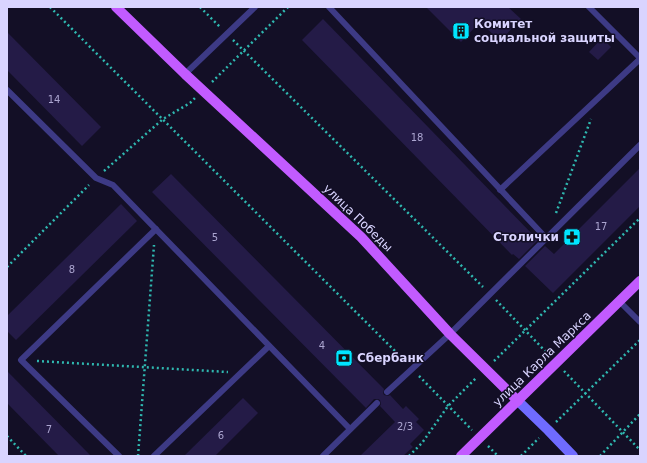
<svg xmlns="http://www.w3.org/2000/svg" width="647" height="463" viewBox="0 0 647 463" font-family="'DejaVu Sans',sans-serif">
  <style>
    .building { fill: #241b47 }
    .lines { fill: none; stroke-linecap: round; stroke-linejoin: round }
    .path { stroke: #2fb8b0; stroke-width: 2.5; stroke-dasharray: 2 3; stroke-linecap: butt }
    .lane { stroke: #3d3a85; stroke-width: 6 }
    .secondary { stroke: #6f6bff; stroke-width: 10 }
    .primary { stroke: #c25bff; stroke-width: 10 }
    .labels { text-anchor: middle; stroke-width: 3; stroke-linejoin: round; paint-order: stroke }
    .number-label { font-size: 10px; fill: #aca6d1 }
    .poi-label { font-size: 12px; font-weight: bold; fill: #d9d4ff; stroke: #130f26; text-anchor: start }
    .street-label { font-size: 12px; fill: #d9d4ff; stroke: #130f26 }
  </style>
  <rect width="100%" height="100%" fill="#130f26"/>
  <g class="building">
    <path d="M 426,7 L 508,7 L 521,19 L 500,41 L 480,22 L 461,42 Z"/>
    <path d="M 323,19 L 538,240 L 519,259 L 513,254 L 512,255 L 302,40 Z"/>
    <path d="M 7,32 L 101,127 L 82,146 L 7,70 Z"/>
    <path d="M 602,38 L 611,47 L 598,60 L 589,52 Z"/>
    <path d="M 640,168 L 640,206 L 553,293 L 525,266 L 545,246 L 554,254 Z"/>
    <path d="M 171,174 L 384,389 L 383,393 L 384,395 L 388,396 L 390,395 L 403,409 L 406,406 L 419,419 L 416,422 L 424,430 L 410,444 L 413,447 L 403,456 L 360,456 L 395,422 L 380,406 L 381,404 L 380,400 L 378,399 L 374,399 L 366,408 L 152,192 Z"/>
    <path d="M 121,204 L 137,221 L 16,340 L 7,331 L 7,316 Z"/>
    <path d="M 7,371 L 91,456 L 59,456 L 7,403 Z"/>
    <path d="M 243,398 L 258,413 L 215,456 L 184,456 Z"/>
  </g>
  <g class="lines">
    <g class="path">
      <path d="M 50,7 L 405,361"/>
      <path d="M 200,7 L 220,27"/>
      <path d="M 233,40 L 483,287"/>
      <path d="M 212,82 L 288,7"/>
      <path d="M 104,171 L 163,119 L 190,103 L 195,98"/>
      <path d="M 556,213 L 591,119"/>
      <path d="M 7,267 L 89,185"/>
      <path d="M 496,300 L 548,354"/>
      <path d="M 37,361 L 228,372"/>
      <path d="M 494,361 L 640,218"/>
      <path d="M 564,371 L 640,450"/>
      <path d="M 419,376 L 472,430"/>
      <path d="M 556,422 L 640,340"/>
      <path d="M 7,436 L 26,456"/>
      <path d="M 488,446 L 498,456"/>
      <path d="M 138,456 L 154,245"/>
      <path d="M 409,456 L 422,443 L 448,406 L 477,377"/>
      <path d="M 521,456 L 539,438"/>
      <path d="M 600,456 L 640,414"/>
    </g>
    <g class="lane">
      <path d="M 329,7 L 546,238"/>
      <path d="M 589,7 L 640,58"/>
      <path d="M 185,74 L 255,7"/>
      <path d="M 7,90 L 96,178 L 113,185 L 350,429"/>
      <path d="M 500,190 L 640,59"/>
      <path d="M 619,301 L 640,322"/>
      <path d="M 387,392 L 450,334 L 640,145"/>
      <path d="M 119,456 L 21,360 L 156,229"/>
      <path d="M 154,456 L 269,346"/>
      <path d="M 323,456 L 377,403"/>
    </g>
    <path class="secondary" d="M 518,401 L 548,430 L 573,456"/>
    <g class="primary">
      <path d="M 116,7 L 185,74 L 361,237 L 450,334 L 518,401"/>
      <path d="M 461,456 L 640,281"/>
    </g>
  </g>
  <defs>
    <symbol id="building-square" viewBox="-11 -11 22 22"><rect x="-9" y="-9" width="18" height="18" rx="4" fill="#00e5ff" stroke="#130f26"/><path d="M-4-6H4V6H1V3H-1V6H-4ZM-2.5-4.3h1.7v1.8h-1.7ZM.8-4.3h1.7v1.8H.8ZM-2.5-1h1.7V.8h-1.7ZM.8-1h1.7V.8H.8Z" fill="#111"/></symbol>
    <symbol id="pharmacy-square" viewBox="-11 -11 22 22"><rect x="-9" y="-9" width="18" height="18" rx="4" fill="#00e5ff" stroke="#130f26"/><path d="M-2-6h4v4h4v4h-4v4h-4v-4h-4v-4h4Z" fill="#111"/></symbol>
    <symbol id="bank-square" viewBox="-11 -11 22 22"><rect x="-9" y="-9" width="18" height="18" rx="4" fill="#00e5ff" stroke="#130f26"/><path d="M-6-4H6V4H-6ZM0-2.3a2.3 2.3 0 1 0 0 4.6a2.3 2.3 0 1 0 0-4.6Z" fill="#111"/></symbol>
  </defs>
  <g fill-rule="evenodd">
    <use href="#building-square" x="451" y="21" width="20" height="20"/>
    <use href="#pharmacy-square" x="562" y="227" width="20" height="20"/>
    <use href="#bank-square" x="334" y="348" width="20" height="20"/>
  </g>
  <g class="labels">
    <g class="number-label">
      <text x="54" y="103">14</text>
      <text x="417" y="141">18</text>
      <text x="601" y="230">17</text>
      <text x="215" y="241">5</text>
      <text x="72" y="273">8</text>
      <text x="322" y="349">4</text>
      <text x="405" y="430">2/3</text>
      <text x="49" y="433">7</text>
      <text x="221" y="439">6</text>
    </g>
    <g class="poi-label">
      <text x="474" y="28">Комитет<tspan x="474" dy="14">социальной защиты</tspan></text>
      <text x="559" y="241" text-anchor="end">Столички</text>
      <text x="357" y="362">Сбербанк</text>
    </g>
    <g class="street-label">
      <text transform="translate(358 218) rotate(44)" y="4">улица Победы</text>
      <text transform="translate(542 359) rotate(-44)" y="4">улица Карла Маркса</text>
    </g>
  </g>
  <rect width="647" height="463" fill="none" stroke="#d9d4ff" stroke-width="16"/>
</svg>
